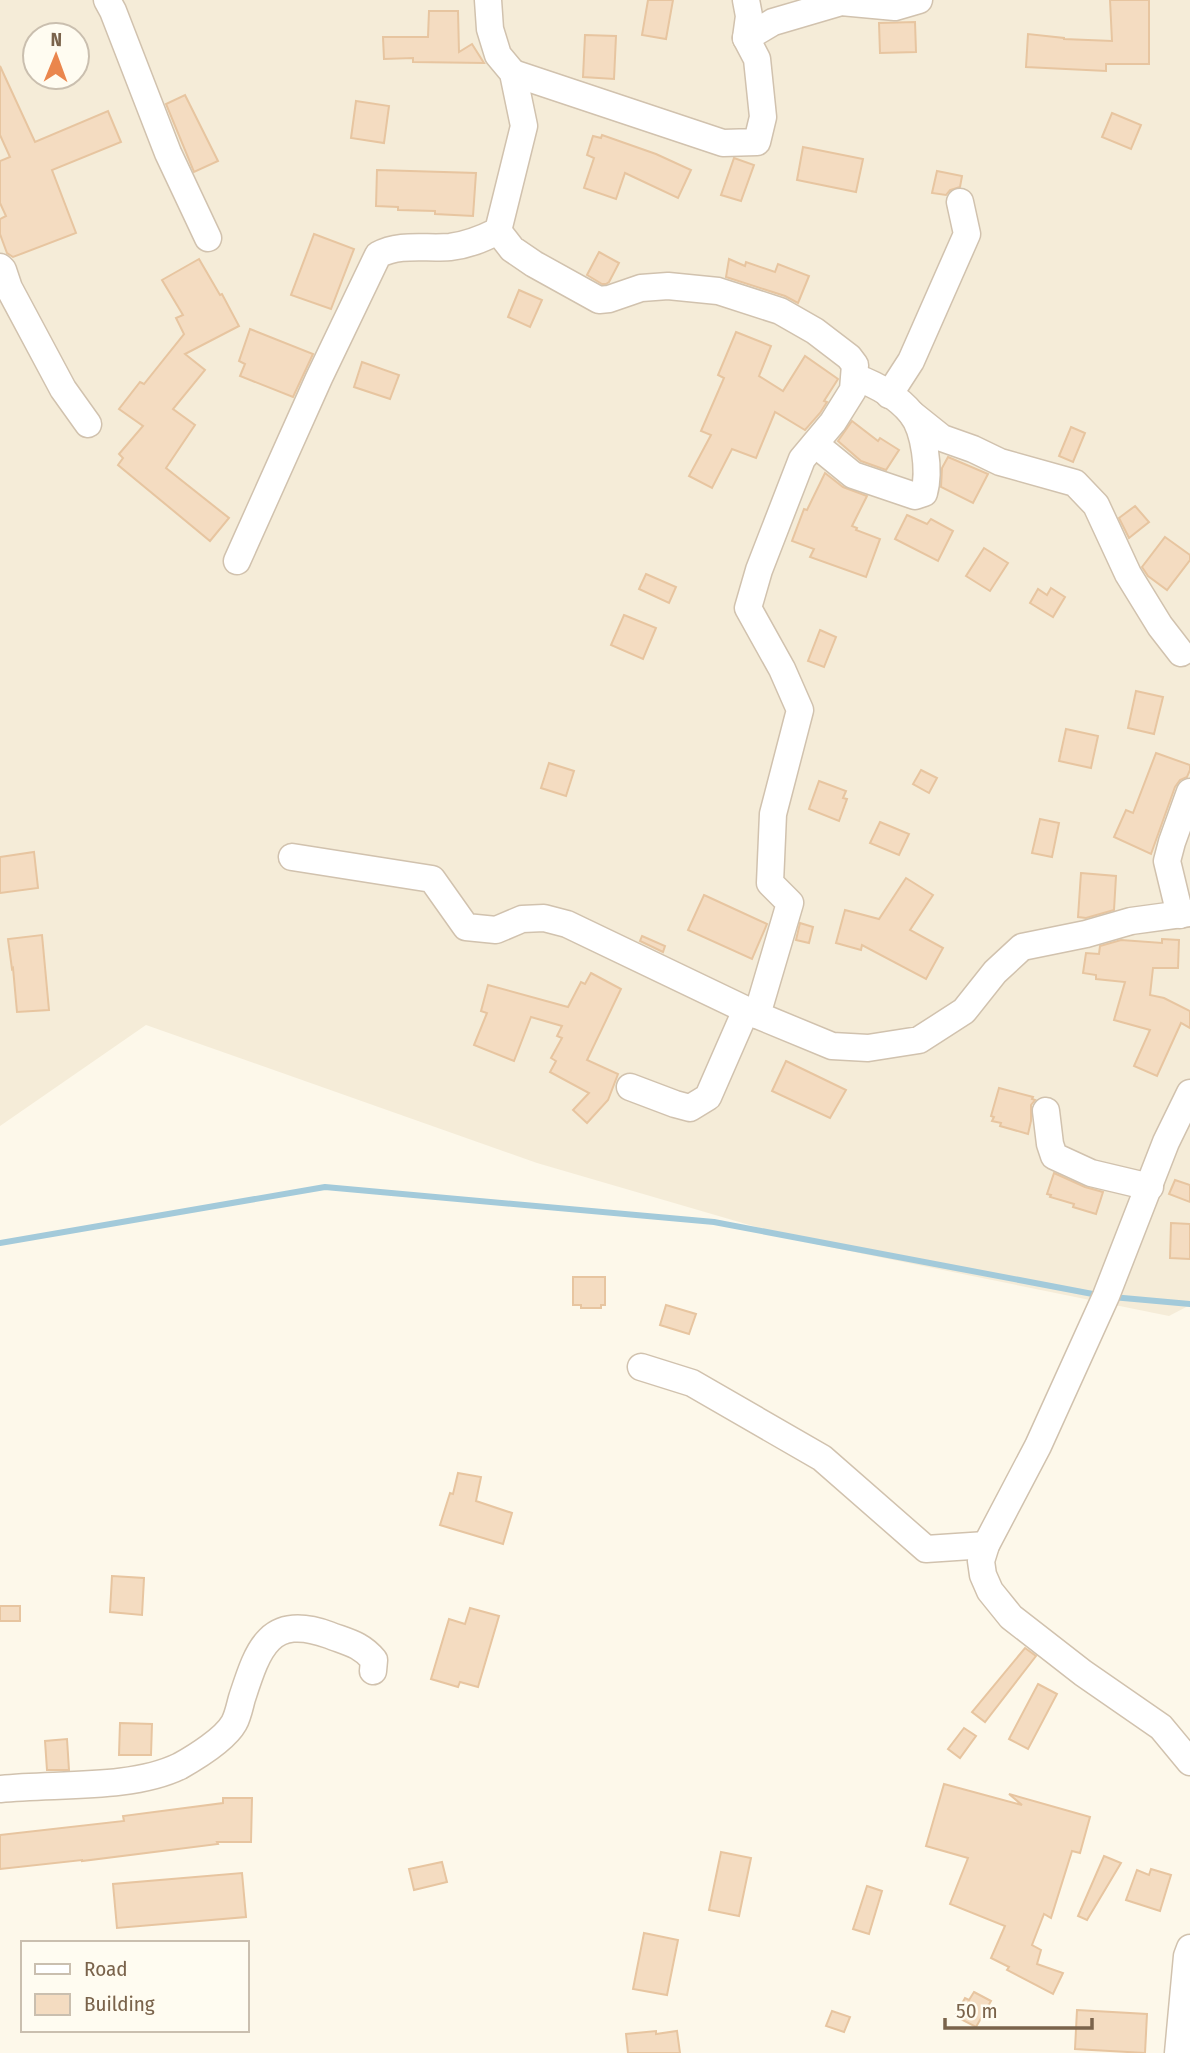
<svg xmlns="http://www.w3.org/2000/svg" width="1190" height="2053" viewBox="0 0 1190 2053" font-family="'Fira Sans Condensed',sans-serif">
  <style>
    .residential { fill: #f5ecd8; fill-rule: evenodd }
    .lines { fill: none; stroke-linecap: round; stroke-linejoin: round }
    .stream { stroke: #a3cada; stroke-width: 6 }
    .building { fill: #f4dcc1; stroke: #e7c5a0; stroke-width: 2 }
    .minor-casing { stroke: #d1c2ae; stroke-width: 29 }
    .minor { stroke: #fff; stroke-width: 26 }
  </style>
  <rect width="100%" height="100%" fill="#fdf8ea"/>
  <path class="residential" d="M 0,0 L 1190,0 L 1190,1305 L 1169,1316 L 815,1244 L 537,1163 L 146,1025 L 0,1126 ZM 35,35 L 77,35 L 77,77 L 35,77 Z"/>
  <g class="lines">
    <g class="stream">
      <path d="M 0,1243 L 325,1187 L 714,1222 L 1098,1295"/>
      <path d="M 1112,1297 L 1190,1304"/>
    </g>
  </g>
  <g class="building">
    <path d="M 648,0 L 673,0 L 666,39 L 642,35 Z"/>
    <path d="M 1110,0 L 1149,0 L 1149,64 L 1106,64 L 1106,71 L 1026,67 L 1028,34 L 1064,38 L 1064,39 L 1112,41 Z"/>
    <path d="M 429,11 L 458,11 L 459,52 L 472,44 L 484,63 L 413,62 L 413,58 L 384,59 L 383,37 L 428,37 Z"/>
    <path d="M 915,22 L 916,52 L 880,53 L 879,23 Z"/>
    <path d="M 585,35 L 616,36 L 614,79 L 583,77 Z"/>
    <path d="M 0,66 L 35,142 L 108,111 L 121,142 L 52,170 L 76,233 L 13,257 L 7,253 L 0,234 L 0,219 L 6,216 L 0,203 L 0,161 L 10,157 L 0,135 Z"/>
    <path d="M 185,95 L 218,161 L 194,172 L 166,104 Z"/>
    <path d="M 356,101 L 389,106 L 384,143 L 351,138 Z"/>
    <path d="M 1112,113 L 1141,125 L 1131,149 L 1102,137 Z"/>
    <path d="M 602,135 L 656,154 L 691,170 L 678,198 L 625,173 L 616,199 L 584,188 L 594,158 L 587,155 L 593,136 L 601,138 Z"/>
    <path d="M 803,147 L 863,159 L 856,192 L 797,180 Z"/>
    <path d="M 734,158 L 754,165 L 741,201 L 721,195 Z"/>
    <path d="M 377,170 L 476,173 L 473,216 L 435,214 L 435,211 L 398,210 L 398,207 L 376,206 Z"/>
    <path d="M 937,171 L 962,176 L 960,187 L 950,190 L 946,195 L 932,193 Z"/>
    <path d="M 314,234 L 354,249 L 331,309 L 291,295 Z"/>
    <path d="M 599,252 L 619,263 L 609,282 L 606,284 L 602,284 L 587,275 Z"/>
    <path d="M 199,259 L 220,295 L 222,294 L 239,326 L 185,354 L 205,370 L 173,409 L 195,425 L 166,468 L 229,518 L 210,541 L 118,465 L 123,458 L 119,454 L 143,426 L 119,409 L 140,382 L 144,384 L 184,334 L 176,318 L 183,315 L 162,280 Z"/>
    <path d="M 729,259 L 745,266 L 746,262 L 775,272 L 778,264 L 809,276 L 798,303 L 785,296 L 726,277 Z"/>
    <path d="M 519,290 L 542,300 L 530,327 L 508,317 Z"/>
    <path d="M 250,329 L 313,354 L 293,397 L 240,376 L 245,364 L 239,361 Z"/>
    <path d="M 736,332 L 771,346 L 759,376 L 783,391 L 805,356 L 838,379 L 824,401 L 827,402 L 820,413 L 805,430 L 775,412 L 756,458 L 732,449 L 712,488 L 689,476 L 711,435 L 701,431 L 724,378 L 718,375 Z"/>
    <path d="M 362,362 L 399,375 L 390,399 L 354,387 Z"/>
    <path d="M 852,421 L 878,441 L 880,438 L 899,450 L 886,470 L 861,461 L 838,441 Z"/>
    <path d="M 1071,427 L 1085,433 L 1073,462 L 1059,456 Z"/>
    <path d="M 948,457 L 988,474 L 973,503 L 941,487 L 942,468 Z"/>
    <path d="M 825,473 L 843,487 L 867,496 L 852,526 L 857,528 L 856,530 L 880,539 L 866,577 L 810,557 L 814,549 L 792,541 L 804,509 L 807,510 Z"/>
    <path d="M 1135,506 L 1149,522 L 1129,538 L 1119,518 Z"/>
    <path d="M 907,515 L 927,524 L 931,519 L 953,531 L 938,561 L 895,539 Z"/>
    <path d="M 1165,537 L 1190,555 L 1190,560 L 1167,590 L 1148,576 L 1142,567 Z"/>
    <path d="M 984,548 L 1008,563 L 990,591 L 966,576 Z"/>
    <path d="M 646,574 L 676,587 L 669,603 L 639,589 Z"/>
    <path d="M 1051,588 L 1065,597 L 1053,617 L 1030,603 L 1038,589 L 1047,595 Z"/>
    <path d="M 624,615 L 656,628 L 643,659 L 611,645 Z"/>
    <path d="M 820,630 L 836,637 L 824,667 L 808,661 Z"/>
    <path d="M 1136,691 L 1163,697 L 1154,734 L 1128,728 Z"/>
    <path d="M 1066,729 L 1098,736 L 1091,768 L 1059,761 Z"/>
    <path d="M 1156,753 L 1190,765 L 1190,770 L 1187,777 L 1180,780 L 1175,787 L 1151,854 L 1114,837 L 1126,810 L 1133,813 Z"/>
    <path d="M 549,763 L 574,771 L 566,796 L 541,788 Z"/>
    <path d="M 921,770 L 937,778 L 929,793 L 913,784 Z"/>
    <path d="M 819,781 L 846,791 L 843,798 L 847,799 L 839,821 L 809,809 Z"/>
    <path d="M 1040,819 L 1059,823 L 1052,857 L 1032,853 Z"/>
    <path d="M 880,822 L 909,834 L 899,855 L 870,843 Z"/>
    <path d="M 34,852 L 38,888 L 0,893 L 0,857 Z"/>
    <path d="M 1081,873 L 1116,876 L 1114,910 L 1086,918 L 1078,917 Z"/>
    <path d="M 906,878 L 933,895 L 910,930 L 943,948 L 926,979 L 862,945 L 861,950 L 836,943 L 845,910 L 879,919 Z"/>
    <path d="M 704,895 L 767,924 L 752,959 L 688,930 Z"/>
    <path d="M 800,923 L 813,927 L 809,943 L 796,940 Z"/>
    <path d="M 42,935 L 49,1010 L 17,1012 L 13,968 L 12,969 L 8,939 Z"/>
    <path d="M 642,936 L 665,946 L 663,952 L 640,941 Z"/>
    <path d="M 1162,939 L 1179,940 L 1178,968 L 1153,968 L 1150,995 L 1164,998 L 1190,1011 L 1190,1028 L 1181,1023 L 1157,1076 L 1134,1066 L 1150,1030 L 1114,1020 L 1125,982 L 1096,979 L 1096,975 L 1083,973 L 1086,953 L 1099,954 L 1100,946 L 1121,940 L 1162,943 Z"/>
    <path d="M 591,973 L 621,989 L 587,1060 L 618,1074 L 608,1100 L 587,1123 L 573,1110 L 589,1093 L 550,1072 L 556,1061 L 551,1058 L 562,1038 L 557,1036 L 562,1026 L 531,1017 L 514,1061 L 474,1045 L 487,1013 L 481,1011 L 488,985 L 568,1007 L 581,982 L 585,984 Z"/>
    <path d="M 786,1061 L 846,1090 L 830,1118 L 772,1091 Z"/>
    <path d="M 999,1088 L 1033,1097 L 1032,1099 L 1035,1100 L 1031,1105 L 1031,1121 L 1028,1134 L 1000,1126 L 1001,1123 L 992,1121 L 994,1117 L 991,1116 Z"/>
    <path d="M 1054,1173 L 1085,1187 L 1103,1192 L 1096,1214 L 1073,1207 L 1074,1204 L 1050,1197 L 1051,1195 L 1047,1194 Z"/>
    <path d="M 1175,1180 L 1190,1185 L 1190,1202 L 1169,1194 Z"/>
    <path d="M 1171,1223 L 1190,1224 L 1190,1259 L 1170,1258 Z"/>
    <path d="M 573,1277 L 605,1277 L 605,1305 L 601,1305 L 601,1308 L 581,1308 L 581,1305 L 573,1305 Z"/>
    <path d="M 666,1305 L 696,1314 L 689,1334 L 660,1325 Z"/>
    <path d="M 458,1473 L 481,1477 L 476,1501 L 512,1513 L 503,1544 L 440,1525 L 450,1493 L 453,1494 Z"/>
    <path d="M 112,1576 L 144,1578 L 142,1615 L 110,1612 Z"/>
    <rect x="0" y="1606" width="20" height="15"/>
    <path d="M 470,1608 L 499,1616 L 478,1687 L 460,1682 L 458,1687 L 431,1679 L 449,1619 L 465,1624 Z"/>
    <path d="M 1025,1648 L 1036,1656 L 985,1722 L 972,1712 Z"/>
    <path d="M 1038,1684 L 1057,1694 L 1028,1749 L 1009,1739 Z"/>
    <path d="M 120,1723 L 152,1724 L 151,1755 L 119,1755 Z"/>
    <path d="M 964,1728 L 976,1736 L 960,1758 L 948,1749 Z"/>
    <path d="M 67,1739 L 69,1770 L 47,1770 L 45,1741 Z"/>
    <path d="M 944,1784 L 1022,1805 L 1009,1794 L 1090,1817 L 1080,1853 L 1072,1851 L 1051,1918 L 1044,1914 L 1032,1945 L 1041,1950 L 1037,1964 L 1063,1973 L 1053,1994 L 1007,1970 L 1009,1967 L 991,1958 L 1005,1926 L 950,1904 L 968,1858 L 926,1846 Z"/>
    <path d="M 223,1798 L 252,1798 L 251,1842 L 217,1842 L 218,1844 L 82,1861 L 82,1860 L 0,1869 L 0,1835 L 124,1821 L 123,1816 L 223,1803 Z"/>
    <path d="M 721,1852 L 751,1858 L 739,1916 L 709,1910 Z"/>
    <path d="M 1104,1856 L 1121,1863 L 1087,1920 L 1078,1916 Z"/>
    <path d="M 442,1862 L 447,1882 L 414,1890 L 409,1869 Z"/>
    <path d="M 1151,1869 L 1171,1875 L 1160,1911 L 1126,1900 L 1137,1870 L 1149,1875 Z"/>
    <path d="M 242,1873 L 246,1917 L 117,1928 L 113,1884 Z"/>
    <path d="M 867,1886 L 882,1891 L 869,1934 L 853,1929 Z"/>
    <path d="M 644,1933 L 678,1940 L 667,1995 L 633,1989 Z"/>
    <path d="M 974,1992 L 991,2001 L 976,2027 L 955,2016 L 965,1998 L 969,2000 Z"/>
    <path d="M 1077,2010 L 1147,2014 L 1145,2053 L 1075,2049 Z"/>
    <path d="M 832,2011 L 850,2017 L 844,2032 L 826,2026 Z"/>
    <path d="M 656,2031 L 656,2034 L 677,2031 L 680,2053 L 628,2053 L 626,2034 Z"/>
  </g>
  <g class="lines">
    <defs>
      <g id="minor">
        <path d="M 107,0 L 113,11 L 168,153 L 208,238"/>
        <path d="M 746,38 L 773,22 L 841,2 L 895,7 L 919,0"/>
        <path d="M 513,73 L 723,143 L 757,142 L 763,117 L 757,59 L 746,38 L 749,16 L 746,0"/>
        <path d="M 498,231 L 512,249 L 534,264 L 599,300 L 609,299 L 641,288 L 668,286 L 718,291 L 780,311 L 815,331 L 849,357 L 855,365 L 853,390 L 833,422 L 802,459 L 759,570 L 748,608 L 782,669 L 800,710 L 773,814 L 770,883 L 790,903 L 757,1015"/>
        <path d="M 0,267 L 3,270 L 9,288 L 63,389 L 88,424"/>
        <path d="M 889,395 L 911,361 L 967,234 L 960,202"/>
        <path d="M 912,414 L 942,438 L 973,449 L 1000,462 L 1075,483 L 1096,505 L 1128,574 L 1160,626 L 1181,653"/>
        <path d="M 815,444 L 853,475 L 915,496 L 924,493 C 930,472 925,430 911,413 C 897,396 874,384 855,377"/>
        <path d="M 237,561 L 319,378 L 378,255 C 400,243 425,249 450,247 C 468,245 482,239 498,231 L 524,126 L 513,73 L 498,55 L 490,29 L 488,0"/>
        <path d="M 292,857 L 432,879 L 466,927 L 496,930 L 522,919 L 544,918 L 567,924 L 757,1015 L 832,1046 L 868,1048 L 919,1040 L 964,1011 L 995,972 L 1022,947 L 1086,934 L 1131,921 L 1190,913"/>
        <path d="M 1180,915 L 1167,861 L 1172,842 L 1190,792"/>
        <path d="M 630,1087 L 675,1104 L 690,1108 L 708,1097 L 746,1010"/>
        <path d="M 1190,1093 L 1166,1142 L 1106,1296 L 1038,1446 L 986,1545 L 981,1561 L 983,1575 L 990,1591 L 1011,1617 L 1083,1673 L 1161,1727 L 1190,1762"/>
        <path d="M 1046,1111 L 1050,1144 L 1054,1156 L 1091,1173 L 1150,1187"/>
        <path d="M 641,1367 L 692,1383 L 822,1458 L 926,1549 L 986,1545"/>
        <path d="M 0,1789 C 55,1783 131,1790 180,1766 C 196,1757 225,1739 234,1723 C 238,1716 240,1705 242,1698 C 258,1649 269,1613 329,1635 C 347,1642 361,1644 374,1660 L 373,1671"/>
        <path d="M 1178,2053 L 1187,1956 L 1190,1948"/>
      </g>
    </defs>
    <use href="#minor" class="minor-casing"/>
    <use href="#minor" class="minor"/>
  </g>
  <rect x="21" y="1941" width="228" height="91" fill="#fffcf1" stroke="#cabfaf" stroke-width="2"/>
  <rect x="35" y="1964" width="35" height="10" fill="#ffffff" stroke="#cabfaf" stroke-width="2"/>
  <text x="84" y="1976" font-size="21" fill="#7a634b">Road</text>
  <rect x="35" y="1994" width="35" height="21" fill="#f4dcc1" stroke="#cabfaf" stroke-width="2"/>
  <text x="84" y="2011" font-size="21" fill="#7a634b">Building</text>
  <g transform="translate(56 56) rotate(1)"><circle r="33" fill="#fffcf1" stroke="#cabfaf" stroke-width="2"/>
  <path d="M0-5L12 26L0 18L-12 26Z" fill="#ea864d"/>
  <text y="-10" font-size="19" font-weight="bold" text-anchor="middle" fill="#7a634b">N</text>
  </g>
  <path d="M945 2018v10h147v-10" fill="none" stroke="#7a634b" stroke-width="3.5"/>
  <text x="956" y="2018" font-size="21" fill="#7a634b" stroke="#fffcf1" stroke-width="5" paint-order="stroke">50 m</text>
</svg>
